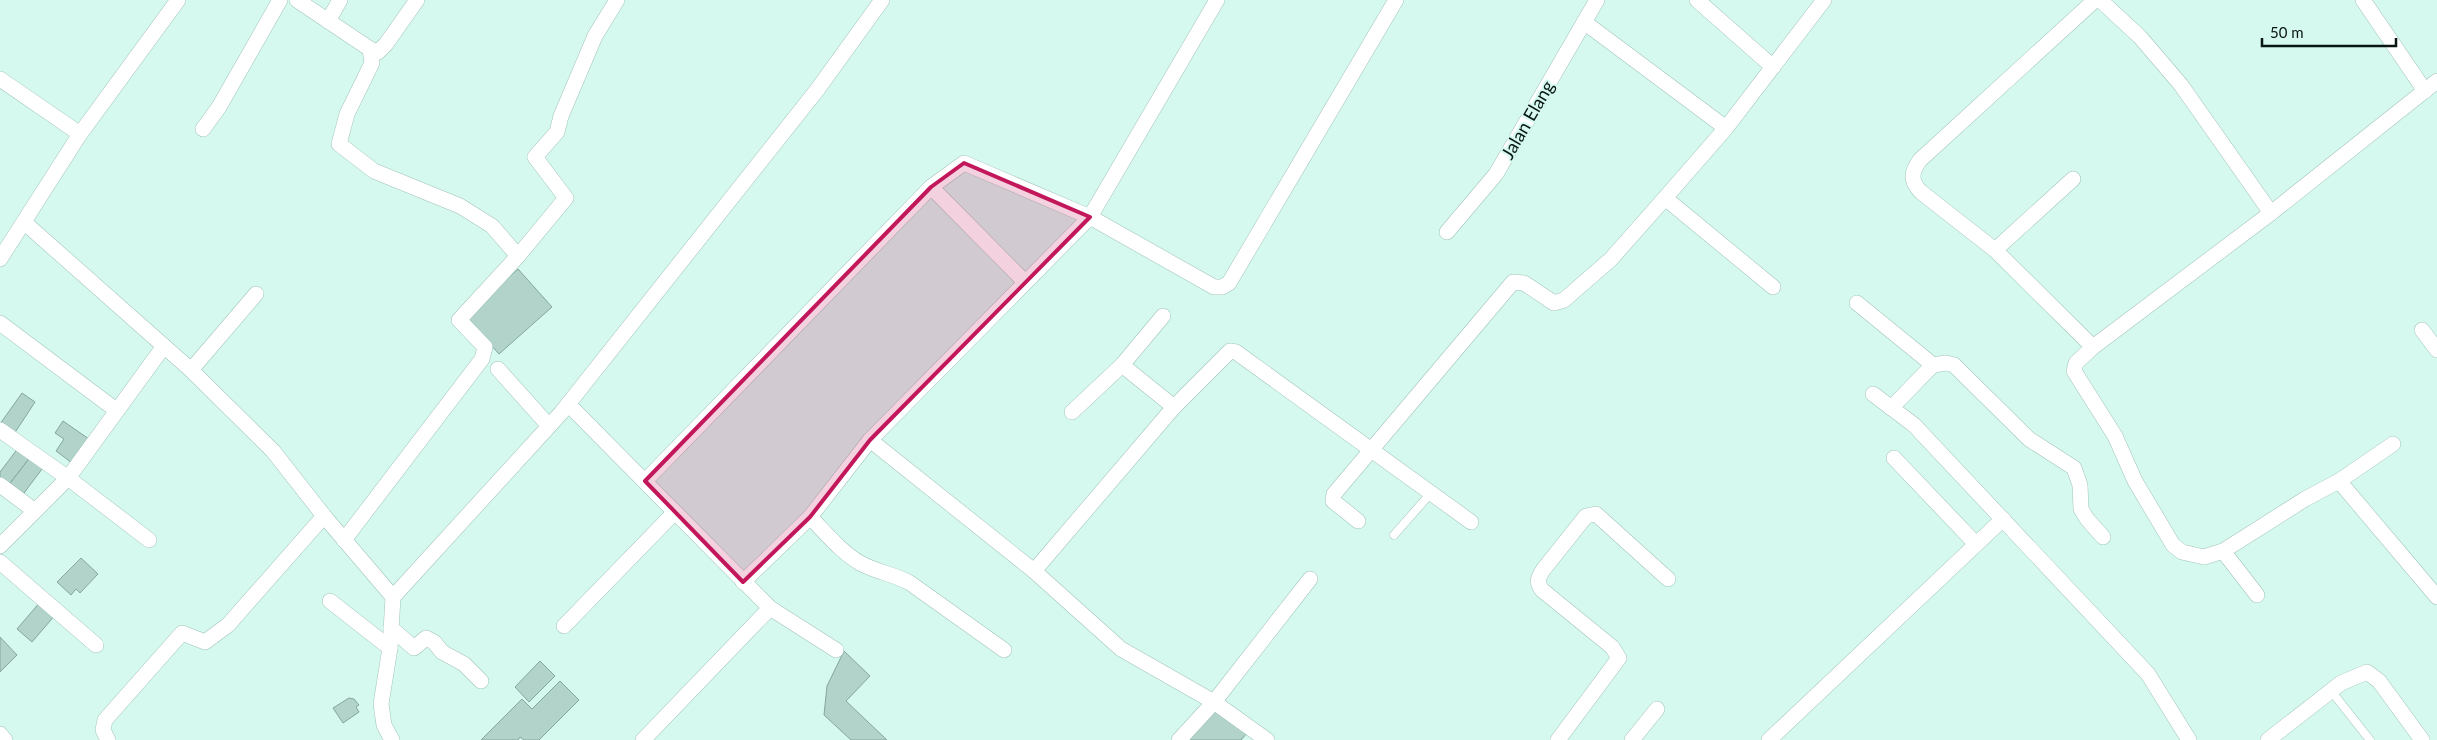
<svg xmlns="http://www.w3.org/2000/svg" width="2437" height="740" viewBox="0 0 2437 740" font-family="Lato,sans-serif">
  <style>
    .building { fill: #b1d3ca; stroke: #85a69e }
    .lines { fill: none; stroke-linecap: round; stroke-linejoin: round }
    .service-casing { stroke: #a2c4bb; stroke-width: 9 }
    .minor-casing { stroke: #a2c4bb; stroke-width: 16 }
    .service { stroke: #fff; stroke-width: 8 }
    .minor { stroke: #fff; stroke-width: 15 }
    .marked { fill: #c2185b; fill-opacity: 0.2; stroke: #c2185b; stroke-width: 4; stroke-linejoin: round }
    .labels { text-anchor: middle; stroke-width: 4; stroke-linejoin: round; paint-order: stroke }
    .street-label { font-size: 18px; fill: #091613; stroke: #d5f8ef }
  </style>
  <rect width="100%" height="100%" fill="#d5f8ef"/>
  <g class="building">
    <path d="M 518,269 L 552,307 L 499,354 L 465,316 Z"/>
    <path d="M 22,393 L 35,402 L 14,434 L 0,424 Z"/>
    <path d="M 63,421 L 89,439 L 72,463 L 56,451 L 64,439 L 55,433 Z"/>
    <path d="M 19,447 L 31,456 L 8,486 L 0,480 L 0,472 Z"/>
    <path d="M 31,456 L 45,465 L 21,497 L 8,486 Z"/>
    <path d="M 81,558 L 98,574 L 80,593 L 76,589 L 71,595 L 57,582 Z"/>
    <path d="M 41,601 L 56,614 L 32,642 L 17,629 Z"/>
    <path d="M 0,637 L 17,655 L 0,672 Z"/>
    <path d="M 844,651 L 870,676 L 846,701 L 887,740 L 851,740 L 824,715 L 827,686 Z"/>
    <path d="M 540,661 L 555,676 L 529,702 L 515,687 Z"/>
    <path d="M 560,681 L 579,700 L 539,740 L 524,740 L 520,737 L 518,740 L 481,740 L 522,699 L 532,709 Z"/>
    <path d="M 349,698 L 354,699 L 359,705 L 356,707 L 359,712 L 343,723 L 333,708 Z"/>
    <path d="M 1215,705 L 1248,732 L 1241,740 L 1184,740 Z"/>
  </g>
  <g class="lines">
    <defs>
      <g id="service">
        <path d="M 1394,535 L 1431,493"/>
        <path d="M 2332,692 L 2370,740"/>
      </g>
      <g id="minor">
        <path d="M 297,0 L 370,49 L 378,52 L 386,44 L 417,0"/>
        <path d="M 1697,0 L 1773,67"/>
        <path d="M 2100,0 L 2140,37 L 2181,85 L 2271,213"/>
        <path d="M 2363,0 L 2425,91"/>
        <path d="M 328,21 L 340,0"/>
        <path d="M 1584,22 L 1726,128"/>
        <path d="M 370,49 L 372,63 L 347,114 L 339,144 L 374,171 L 460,206 L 492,226 L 518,256"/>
        <path d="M 0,79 L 80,134"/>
        <path d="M 2437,81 L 2271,213 L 2093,347 L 2076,363 L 2074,371 L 2115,436 L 2135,481 L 2173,545 L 2182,552 L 2204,557 L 2223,551 L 2305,499 L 2339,481 L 2437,597"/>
        <path d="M 203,129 L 219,107 L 280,0"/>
        <path d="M 931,187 L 1025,282"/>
        <path d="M 1665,198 L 1773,287"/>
        <path d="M 25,223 L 191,370 L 273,451 L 324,516 L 393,597"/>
        <path d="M 1447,232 L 1496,174 L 1597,0"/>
        <path d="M 1995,250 L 2073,179"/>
        <path d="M 0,259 L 80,134 L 178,0"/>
        <path d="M 1857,303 L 1933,365"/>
        <path d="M 0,323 L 116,410"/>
        <path d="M 2422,330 L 2437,350"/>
        <path d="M 2093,347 L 1995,250 L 1921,192 C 1910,181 1911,172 1920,160 L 2095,0"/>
        <path d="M 1122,365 L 1174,407"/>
        <path d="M 498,369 L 549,426"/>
        <path d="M 191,370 L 256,294"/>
        <path d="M 1873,394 L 1914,425 L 2148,674 L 2189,740"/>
        <path d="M 568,404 L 770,608 L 836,650"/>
        <path d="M 1891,408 L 1933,365 L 1946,363 L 1954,365 L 2029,439 L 2074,468 L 2080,485 L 2081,509 L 2087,519 L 2103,537"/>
        <path d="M 1072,412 L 1122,365 L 1163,316"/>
        <path d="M 0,430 L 68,478 L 149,540"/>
        <path d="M 870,440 L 1034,571 L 1121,649 L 1214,702 L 1267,740"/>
        <path d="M 1894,458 L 1976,544"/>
        <path d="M 645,481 L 931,187 L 964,163 L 1090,217 L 1214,287 L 1222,287 L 1229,283 L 1396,0"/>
        <path d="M 2339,481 L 2393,444"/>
        <path d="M 0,485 L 35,511"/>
        <path d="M 810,517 C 825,532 841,552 860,563 C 876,572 894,574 910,583 L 1004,650"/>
        <path d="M 1358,521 L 1333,501 L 1334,494 L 1513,282 L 1524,283 L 1554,303 L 1564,300 L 1611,259 L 1665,198 L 1726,128 L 1824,0"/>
        <path d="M 344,540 L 482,359 L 485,347 L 459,320 L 518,256 L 566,198 L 535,157 L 557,132 L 561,116 L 595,36 L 617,0"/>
        <path d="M 0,546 L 68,478 L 164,346"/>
        <path d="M 2223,551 L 2257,595"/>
        <path d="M 0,562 L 96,645"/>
        <path d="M 1034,571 L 1174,407 L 1230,351 L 1236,352 L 1247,360 L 1471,522"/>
        <path d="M 743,582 L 810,517 L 870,440 L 1090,217 L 1217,0"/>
        <path d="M 330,601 L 390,648"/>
        <path d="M 564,626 L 674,513"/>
        <path d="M 391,628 L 414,648 L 426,638 L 434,642 L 442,652 L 464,664 L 481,681"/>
        <path d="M 0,734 L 5,740"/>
        <path d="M 108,740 L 103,730 L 105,720 L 182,633 L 205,642 L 228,625 L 324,516"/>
        <path d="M 392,740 L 384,725 L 381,704 L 390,648 L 393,597 L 561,413 L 817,90 L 882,0"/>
        <path d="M 643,740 L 770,608"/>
        <path d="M 1179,740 L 1214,702 L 1310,579"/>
        <path d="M 1558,740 L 1619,658 L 1612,647 L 1542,590 C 1536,582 1538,578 1543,570 L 1586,516 L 1596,514 L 1668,579"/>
        <path d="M 1632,740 L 1657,709"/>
        <path d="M 1769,740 L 2003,519"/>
        <path d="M 2268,740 L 2341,683 L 2367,672 L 2379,681 L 2422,740"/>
      </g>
    </defs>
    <use href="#service" class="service-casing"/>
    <use href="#minor" class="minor-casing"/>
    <use href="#service" class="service"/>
    <use href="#minor" class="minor"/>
  </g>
  <path class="marked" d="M 964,163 L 1090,217 L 870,440 L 810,517 L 743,582 L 645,481 L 931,187 Z"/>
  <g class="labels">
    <g class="street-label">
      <text transform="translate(1528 120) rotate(-60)" y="6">Jalan Elang</text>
    </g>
  </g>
  <path d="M2262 38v8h134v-8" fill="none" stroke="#091613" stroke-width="2.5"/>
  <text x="2270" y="38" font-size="15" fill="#091613" stroke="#d5f8ef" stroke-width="4" paint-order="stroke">50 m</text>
</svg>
